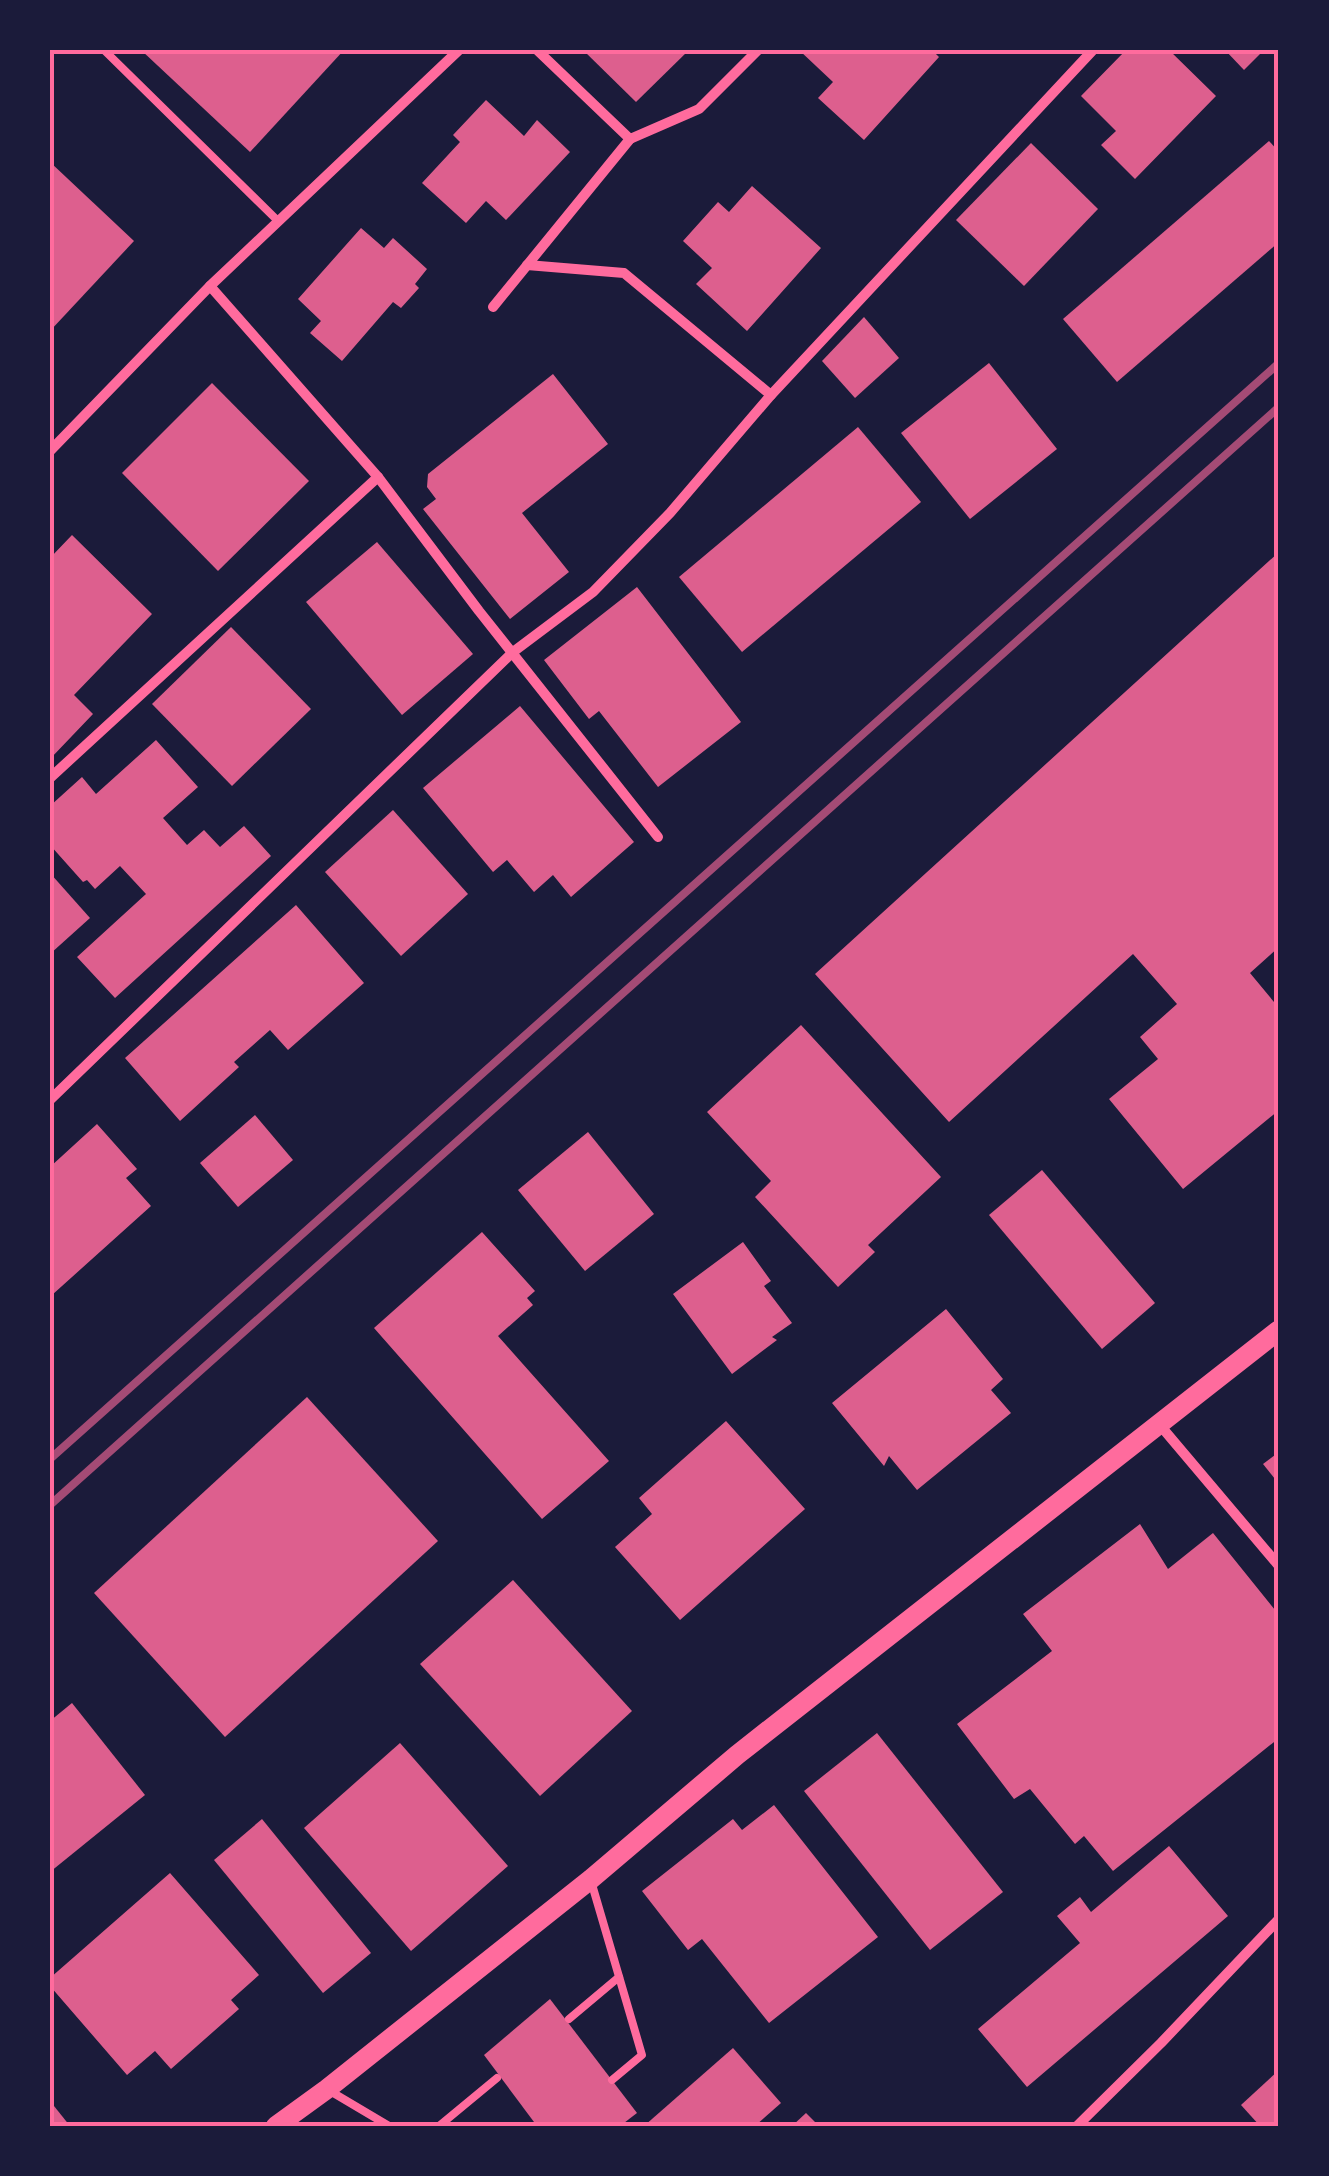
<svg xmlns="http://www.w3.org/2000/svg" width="1329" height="2176" viewBox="0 0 1329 2176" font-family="Roboto,sans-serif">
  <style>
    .building { fill: #dd5f8e }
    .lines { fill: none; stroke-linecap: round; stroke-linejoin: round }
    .service { stroke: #ff6b9d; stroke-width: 8 }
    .minor { stroke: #ff6b9d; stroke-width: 10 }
    .secondary { stroke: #ff6b9d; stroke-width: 20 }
    .rail { stroke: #a44b75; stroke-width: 8 }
    .neatline { fill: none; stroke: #ff6b9d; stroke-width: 4 }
  </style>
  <rect width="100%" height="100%" fill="#1b1b3a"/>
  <g class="building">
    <path d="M 141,50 L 344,50 L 250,152 Z"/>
    <path d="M 583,50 L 689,50 L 636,102 Z"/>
    <path d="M 799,50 L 932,50 L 939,57 L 864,140 L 818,98 L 833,82 Z"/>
    <path d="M 1126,50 L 1169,50 L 1216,96 L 1135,179 L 1101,145 L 1116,131 L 1081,96 Z"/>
    <path d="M 1225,50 L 1264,50 L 1244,70 Z"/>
    <path d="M 486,100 L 524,136 L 537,120 L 570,152 L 506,220 L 486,201 L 466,223 L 422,183 L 460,142 L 453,135 Z"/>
    <path d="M 1269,141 L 1279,152 L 1279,242 L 1117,382 L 1063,319 Z"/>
    <path d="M 1031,143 L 1098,209 L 1024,286 L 956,220 Z"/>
    <path d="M 50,162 L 134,241 L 50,331 Z"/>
    <path d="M 752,186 L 821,248 L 747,331 L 696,284 L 712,268 L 683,241 L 718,202 L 729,212 Z"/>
    <path d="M 361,228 L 384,248 L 393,238 L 427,269 L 415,284 L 419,288 L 401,308 L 393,302 L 342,361 L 310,333 L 321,321 L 298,299 Z"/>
    <path d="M 864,317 L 899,358 L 855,398 L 822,361 Z"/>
    <path d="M 989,363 L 1057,449 L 970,519 L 901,433 Z"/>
    <path d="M 553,374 L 608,444 L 522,513 L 569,572 L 510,619 L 423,509 L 436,499 L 427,487 L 428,474 Z"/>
    <path d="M 212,383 L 309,481 L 218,571 L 122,473 Z"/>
    <path d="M 858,427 L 921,502 L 742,652 L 679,577 Z"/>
    <path d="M 72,535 L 152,614 L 74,695 L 93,714 L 50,759 L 50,558 Z"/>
    <path d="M 377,542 L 473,654 L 402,715 L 306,602 Z"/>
    <path d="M 1279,552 L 1279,947 L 1250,973 L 1279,1008 L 1279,1110 L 1183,1189 L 1109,1099 L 1158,1059 L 1140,1037 L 1177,1004 L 1133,954 L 949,1122 L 815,974 Z"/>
    <path d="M 637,587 L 741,722 L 658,787 L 599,711 L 589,719 L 544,660 Z"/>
    <path d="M 231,627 L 311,709 L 232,786 L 152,704 Z"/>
    <path d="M 520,706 L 634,842 L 571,897 L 553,875 L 534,892 L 507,860 L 493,872 L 423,788 Z"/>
    <path d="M 156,740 L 198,787 L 163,818 L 187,845 L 204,830 L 220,847 L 244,826 L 271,856 L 115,998 L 77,957 L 146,894 L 120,866 L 95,889 L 87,880 L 83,882 L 50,845 L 50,806 L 82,777 L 96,794 Z"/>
    <path d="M 393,810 L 468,894 L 401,956 L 325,872 Z"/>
    <path d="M 50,873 L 90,918 L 50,954 Z"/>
    <path d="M 296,905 L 364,983 L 288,1050 L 270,1030 L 234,1062 L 239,1067 L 180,1121 L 125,1058 Z"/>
    <path d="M 801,1025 L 941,1177 L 868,1245 L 875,1252 L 838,1287 L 755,1197 L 771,1181 L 707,1112 Z"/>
    <path d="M 255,1115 L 293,1160 L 238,1207 L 200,1163 Z"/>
    <path d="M 97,1124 L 137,1169 L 126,1178 L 151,1206 L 52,1295 L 50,1293 L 50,1167 Z"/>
    <path d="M 588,1132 L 654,1214 L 585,1271 L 518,1190 Z"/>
    <path d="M 1042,1170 L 1155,1303 L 1102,1349 L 989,1215 Z"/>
    <path d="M 482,1232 L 535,1291 L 527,1298 L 533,1305 L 498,1336 L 609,1461 L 542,1519 L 374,1328 Z"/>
    <path d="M 743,1242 L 771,1281 L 764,1286 L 792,1323 L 772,1337 L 777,1340 L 732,1374 L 673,1294 Z"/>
    <path d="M 946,1309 L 1003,1379 L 991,1390 L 1011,1413 L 917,1490 L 889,1456 L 884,1466 L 832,1403 Z"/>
    <path d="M 307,1397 L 438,1541 L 225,1737 L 94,1593 Z"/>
    <path d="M 726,1421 L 805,1509 L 680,1620 L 615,1547 L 652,1514 L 639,1498 Z"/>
    <path d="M 1279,1452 L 1279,1484 L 1263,1464 Z"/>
    <path d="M 1140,1524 L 1168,1569 L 1213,1533 L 1279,1615 L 1279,1738 L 1113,1871 L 1084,1836 L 1075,1844 L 1030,1789 L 1014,1799 L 957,1724 L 1052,1651 L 1023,1614 Z"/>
    <path d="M 513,1580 L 632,1711 L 540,1796 L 420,1664 Z"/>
    <path d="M 72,1703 L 145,1795 L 50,1872 L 50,1721 Z"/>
    <path d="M 877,1733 L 1003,1892 L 930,1950 L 804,1791 Z"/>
    <path d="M 400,1743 L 508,1866 L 411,1951 L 304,1828 Z"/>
    <path d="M 774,1805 L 878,1937 L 769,2023 L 702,1939 L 688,1950 L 642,1891 L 733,1819 L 742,1830 Z"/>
    <path d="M 262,1819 L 371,1953 L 323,1993 L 214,1860 Z"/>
    <path d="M 1169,1846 L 1228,1916 L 1027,2087 L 978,2029 L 1080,1943 L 1057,1916 L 1080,1897 L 1091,1912 Z"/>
    <path d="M 170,1873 L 259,1975 L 231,2000 L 239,2009 L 171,2069 L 155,2051 L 127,2075 L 50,1986 L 50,1978 Z"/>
    <path d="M 550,1999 L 637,2113 L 620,2126 L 537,2126 L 484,2055 Z"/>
    <path d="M 733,2048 L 781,2103 L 755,2126 L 644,2126 Z"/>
    <path d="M 1279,2070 L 1279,2126 L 1260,2126 L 1241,2105 Z"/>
    <path d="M 50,2101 L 70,2126 L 50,2126 Z"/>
    <path d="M 806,2113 L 819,2126 L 792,2126 Z"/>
  </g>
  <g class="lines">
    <g class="service">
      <path d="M 104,50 L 277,220"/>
      <path d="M 591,1881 L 642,2055 L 612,2080"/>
      <path d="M 569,2019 L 619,1977"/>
      <path d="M 330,2091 L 389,2126"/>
      <path d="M 439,2126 L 497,2078"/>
    </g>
    <g class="minor">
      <path d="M 537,50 L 630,139 L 699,109 L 758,50"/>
      <path d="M 527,265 L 624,273 L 771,395"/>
      <path d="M 210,286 L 378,477 L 479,611 L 658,837"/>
      <path d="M 493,307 L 630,139"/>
      <path d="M 50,451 L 210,286 L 459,50"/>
      <path d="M 50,778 L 378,477"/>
      <path d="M 50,1100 L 513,652 L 593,592 L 670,513 L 771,395 L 1093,50"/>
      <path d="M 1159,1424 L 1279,1566"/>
      <path d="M 1077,2126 L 1161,2043 L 1279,1919"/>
    </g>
    <path class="secondary" d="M 276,2126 L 327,2089 L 591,1879 L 737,1755 L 1279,1330"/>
    <g class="rail">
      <path d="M 50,1459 L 1279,363"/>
      <path d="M 50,1505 L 1279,407"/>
    </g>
  </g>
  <rect width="1329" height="2176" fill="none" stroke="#1b1b3a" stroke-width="105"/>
  <rect x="52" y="52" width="1224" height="2072" class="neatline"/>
</svg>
